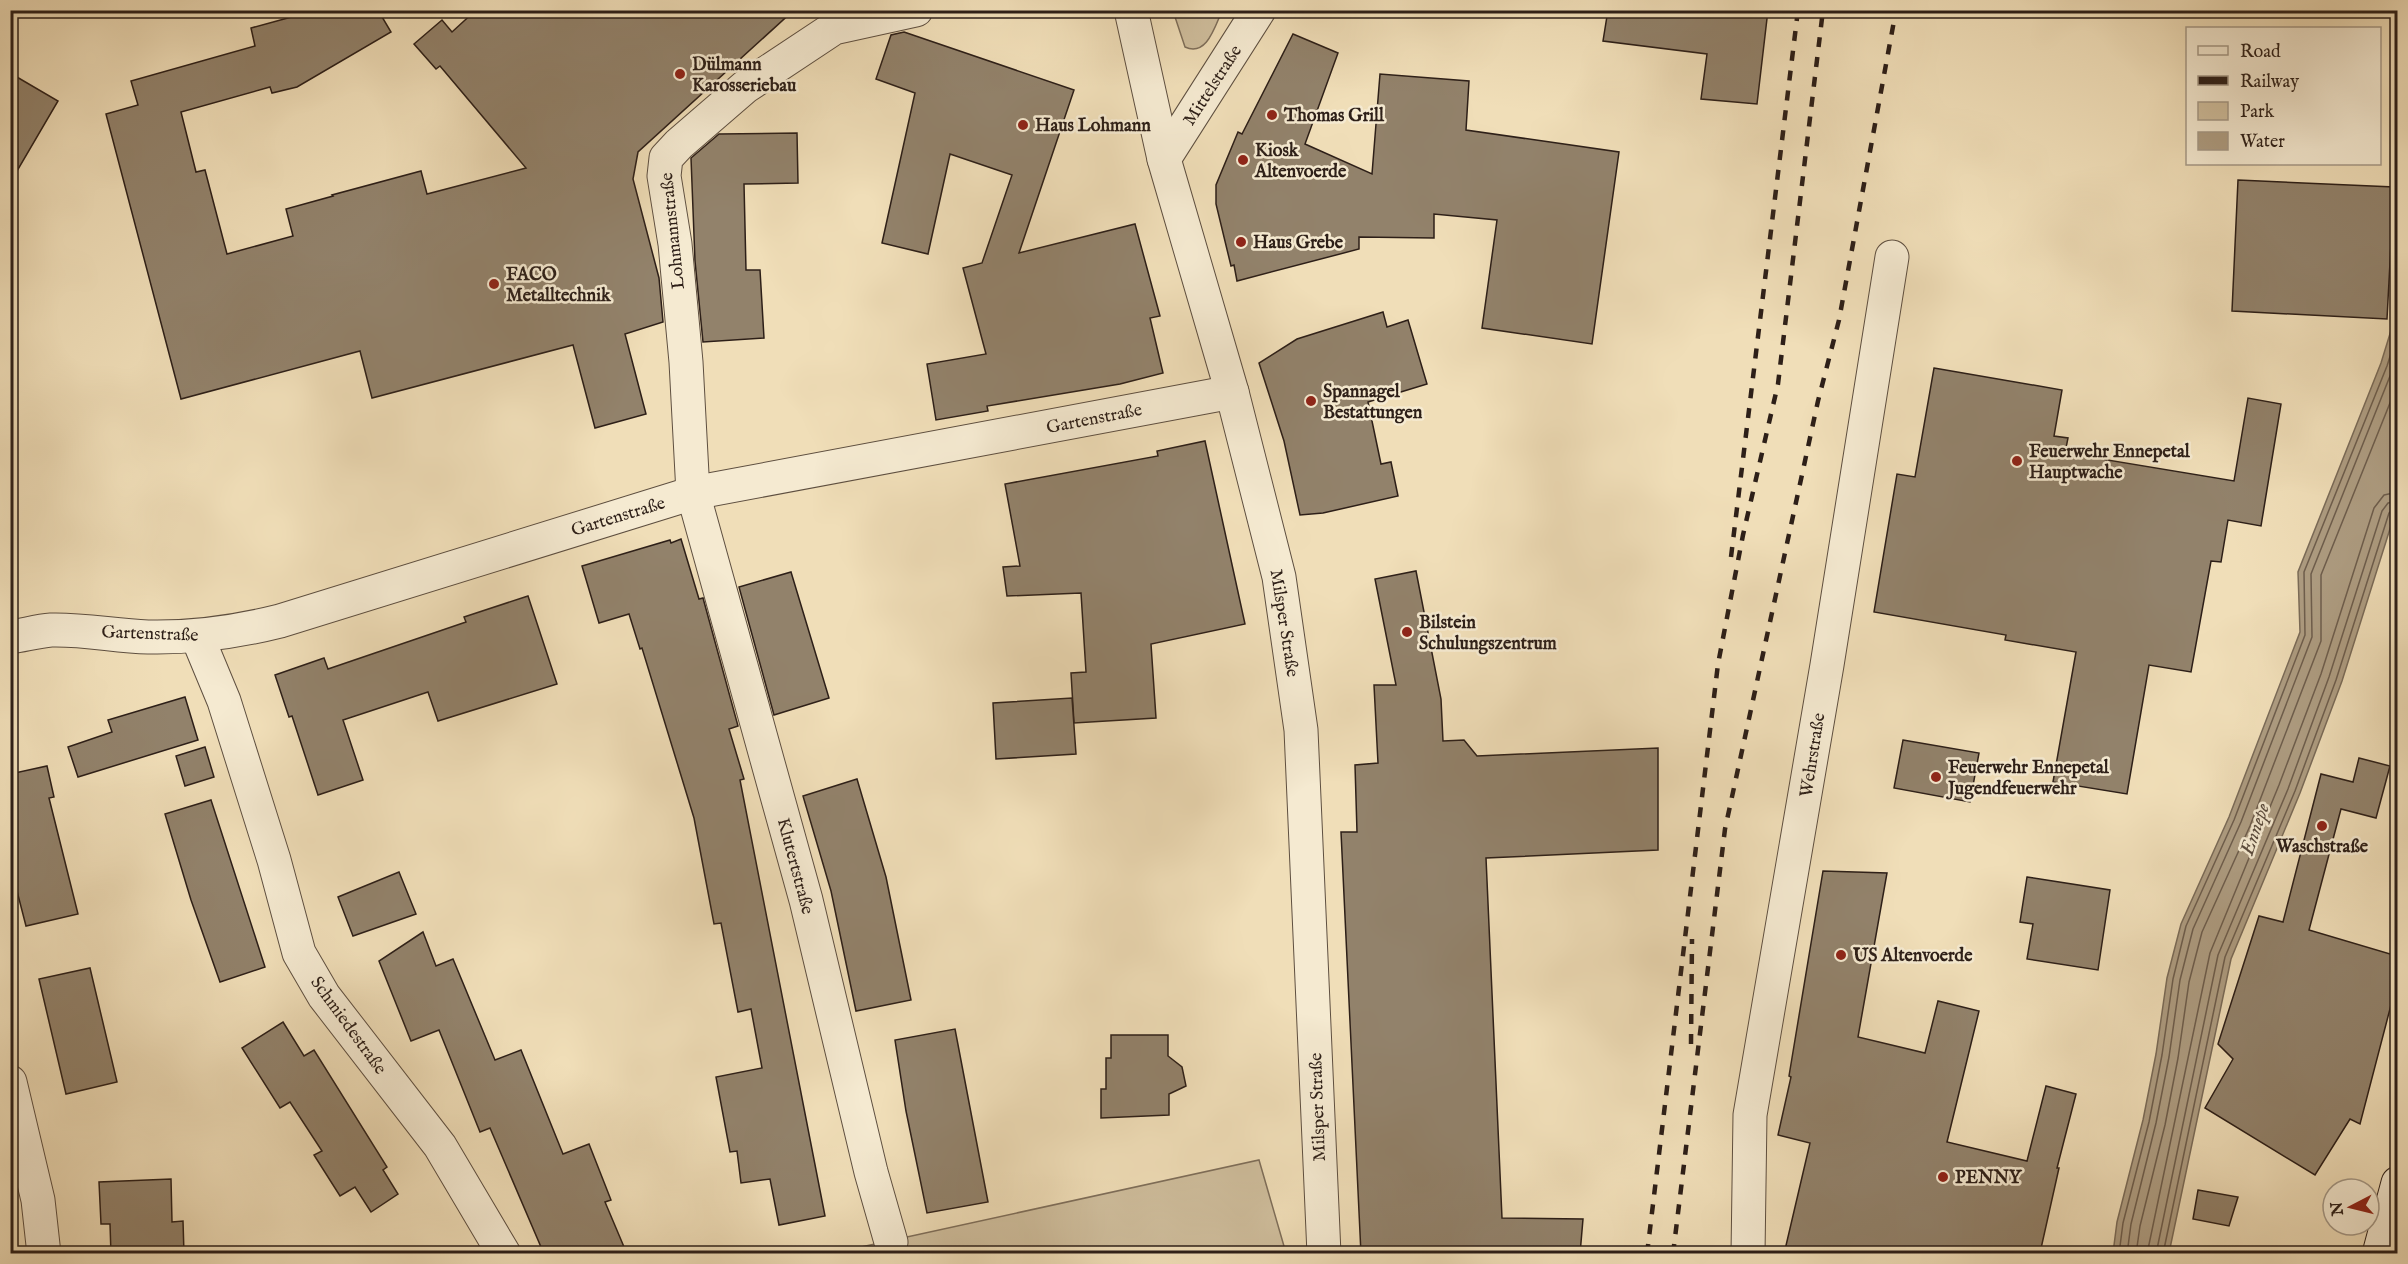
<svg xmlns="http://www.w3.org/2000/svg" width="2408" height="1264" viewBox="0 0 2408 1264" font-family="'IM FELL English',serif">
  <style>
    .green { fill: #cfbe9d; stroke: #7e6e5a; stroke-width: 1.5 }
    .water { fill: #ae9d82; stroke: #7a6b58; stroke-width: 1.5 }
    .lines { fill: none; stroke-linecap: round; stroke-linejoin: round }
    .shore { stroke: #6e5e4d; stroke-width: 1.5 }
    .building { fill: #92826b; stroke: #2d1f18; stroke-width: 1.5 }
    .minor-casing { stroke: #5e4f40; stroke-width: 35 }
    .tertiary-casing { stroke: #5e4f40; stroke-width: 35 }
    .secondary-casing { stroke: #2d1f18; stroke-width: 35 }
    .minor { stroke: #f5ead1; stroke-width: 33 }
    .tertiary { stroke: #f5ead1; stroke-width: 33 }
    .secondary { stroke: #f5ead1; stroke-width: 33 }
    .rail { stroke: #2d1f18; stroke-width: 4.5; stroke-dasharray: 10 10; stroke-linecap: butt }
    .poi-dot { fill: #8f2418; stroke: #f5ead1; stroke-width: 2 }
    .labels { text-anchor: middle; stroke-width: 5; stroke-linejoin: round; paint-order: stroke }
    .poi-label { font-size: 18px; font-weight: bold; fill: #2d1f18; stroke: #f5ead1; text-anchor: start }
    .street-label { font-size: 18px; fill: #2d1f18; stroke: #f5ead1 }
    .water-label { font-size: 20px; font-style: italic; fill: #5a4b3d; stroke: #f5ead1 }
  </style>
  <rect width="100%" height="100%" fill="#f0deb8"/>
  <filter id="stains"><feTurbulence type="fractalNoise" baseFrequency=".00333" numOctaves="4"/><feColorMatrix values="0 0 0 0 .2 0 0 0 0 .09 0 0 0 0 .02 0 0 0 .5 -.17"/></filter>
  <radialGradient id="worn" r=".72"><stop offset=".6" stop-color="#630" stop-opacity="0"/><stop offset="1" stop-color="#630" stop-opacity=".3"/></radialGradient>
  <g class="green">
    <path d="M 1173,11 L 1173,10 L 1222,11 C 1215,26 1207,57 1185,47 Z"/>
    <path d="M 1259,1160 L 1286,1253 L 829,1254 Z"/>
  </g>
  <path class="water" d="M 2397,311 L 2398,506 L 2395,513 L 2342,681 L 2300,793 L 2231,959 L 2169,1253 L 2113,1253 L 2117,1222 L 2143,1120 L 2156,1054 L 2167,978 L 2181,924 L 2229,817 L 2300,632 L 2298,572 L 2381,363 Z"/>
  <g class="lines">
    <g class="shore">
      <path d="M 2119,1254 L 2123,1223 L 2149,1122 L 2162,1055 L 2173,979 L 2186,926 L 2234,820 L 2305,635 L 2304,572 L 2387,366 L 2398,331"/>
      <path d="M 2127,1254 L 2131,1224 L 2156,1123 L 2169,1057 L 2180,980 L 2193,929 L 2241,822 L 2312,637 L 2311,574 L 2398,356"/>
      <path d="M 2136,1254 L 2140,1226 L 2165,1125 L 2178,1058 L 2189,982 L 2202,932 L 2250,826 L 2321,641 L 2321,575 L 2398,383"/>
      <path d="M 2147,1254 L 2210,953 L 2279,785 L 2321,674 L 2374,508 L 2384,495 L 2398,492"/>
      <path d="M 2156,1254 L 2218,955 L 2288,789 L 2329,677 L 2382,511 L 2388,503 L 2398,501"/>
      <path d="M 2163,1254 L 2225,957 L 2295,791 L 2336,680 L 2389,513 L 2392,510 L 2398,509"/>
    </g>
  </g>
  <g class="building">
    <path d="M 304,10 L 378,10 L 391,32 L 297,87 L 272,93 L 270,87 L 181,112 L 196,172 L 205,170 L 227,254 L 293,236 L 286,209 L 333,196 L 332,195 L 421,171 L 427,194 L 526,168 L 440,66 L 436,69 L 414,44 L 442,20 L 452,32 L 476,10 L 794,10 L 638,152 L 633,179 L 659,278 L 663,322 L 625,334 L 646,414 L 595,428 L 573,345 L 372,398 L 360,351 L 181,399 L 106,114 L 138,105 L 131,81 L 255,46 L 251,28 L 295,16 Z"/>
    <path d="M 1608,10 L 1768,10 L 1757,104 L 1701,99 L 1707,54 L 1603,41 Z"/>
    <path d="M 904,32 L 1074,90 L 1019,253 L 1135,224 L 1160,316 L 1150,318 L 1163,373 L 1120,384 L 987,406 L 988,411 L 936,420 L 927,364 L 986,354 L 963,268 L 982,263 L 1012,175 L 950,154 L 928,254 L 882,243 L 915,93 L 876,79 L 891,35 Z"/>
    <path d="M 1293,34 L 1338,53 L 1305,144 L 1372,174 L 1380,74 L 1469,81 L 1466,130 L 1619,152 L 1592,344 L 1482,328 L 1497,220 L 1434,214 L 1434,238 L 1359,237 L 1359,249 L 1237,281 L 1234,265 L 1231,266 L 1216,204 L 1216,185 L 1238,132 L 1242,134 Z"/>
    <path d="M 10,73 L 58,101 L 10,183 Z"/>
    <path d="M 797,133 L 798,183 L 744,184 L 746,270 L 760,270 L 764,338 L 703,342 L 695,261 L 691,158 L 719,134 Z"/>
    <path d="M 2238,180 L 2394,187 L 2387,319 L 2232,311 Z"/>
    <path d="M 1383,312 L 1387,327 L 1408,320 L 1427,384 L 1368,402 L 1381,464 L 1391,462 L 1398,496 L 1323,513 L 1300,515 L 1284,441 L 1259,363 L 1297,339 Z"/>
    <path d="M 1934,368 L 2062,390 L 2054,436 L 2068,438 L 2065,453 L 2234,481 L 2248,398 L 2281,404 L 2261,526 L 2228,520 L 2221,562 L 2211,561 L 2191,672 L 2149,665 L 2127,794 L 2053,782 L 2076,652 L 2005,640 L 2006,635 L 1874,612 L 1897,474 L 1915,477 Z"/>
    <path d="M 1205,441 L 1245,624 L 1151,644 L 1156,718 L 1074,723 L 1071,673 L 1086,672 L 1081,593 L 1007,596 L 1003,567 L 1020,566 L 1005,484 L 1158,456 L 1157,451 Z"/>
    <path d="M 681,539 L 699,599 L 703,598 L 738,726 L 729,729 L 744,779 L 740,780 L 825,1216 L 779,1225 L 770,1179 L 741,1183 L 737,1151 L 730,1152 L 716,1077 L 762,1068 L 751,1009 L 738,1012 L 721,923 L 714,924 L 694,818 L 642,648 L 640,649 L 629,614 L 599,623 L 582,566 L 670,540 L 671,543 Z"/>
    <path d="M 1416,571 L 1441,699 L 1443,741 L 1464,740 L 1477,756 L 1658,748 L 1658,850 L 1486,858 L 1502,1218 L 1583,1219 L 1580,1254 L 1361,1254 L 1341,832 L 1357,832 L 1355,765 L 1378,763 L 1374,685 L 1396,685 L 1375,579 Z"/>
    <path d="M 791,572 L 829,698 L 774,715 L 739,587 Z"/>
    <path d="M 528,596 L 557,684 L 438,721 L 428,692 L 343,720 L 363,780 L 318,795 L 292,716 L 289,717 L 275,675 L 324,658 L 328,669 L 466,622 L 464,617 Z"/>
    <path d="M 185,697 L 198,740 L 78,777 L 68,747 L 112,732 L 108,720 Z"/>
    <path d="M 1072,698 L 1076,754 L 996,759 L 993,703 Z"/>
    <path d="M 1903,740 L 1979,753 L 1970,802 L 1894,788 Z"/>
    <path d="M 205,747 L 214,777 L 185,786 L 176,756 Z"/>
    <path d="M 2359,758 L 2390,766 L 2376,818 L 2341,809 L 2309,930 L 2397,956 L 2397,982 L 2360,1124 L 2350,1119 L 2315,1175 L 2205,1108 L 2233,1059 L 2218,1044 L 2259,916 L 2283,922 L 2321,774 L 2353,782 Z"/>
    <path d="M 47,766 L 54,797 L 49,798 L 78,914 L 26,926 L 10,864 L 10,774 Z"/>
    <path d="M 857,779 L 886,877 L 911,1000 L 856,1011 L 831,891 L 803,796 Z"/>
    <path d="M 211,800 L 265,967 L 220,982 L 191,900 L 165,814 Z"/>
    <path d="M 1823,871 L 1887,873 L 1858,1037 L 1925,1053 L 1938,1001 L 1979,1011 L 1947,1142 L 2027,1161 L 2046,1086 L 2076,1094 L 2057,1168 L 2059,1168 L 2040,1253 L 1784,1254 L 1810,1143 L 1778,1135 L 1791,1077 L 1789,1076 Z"/>
    <path d="M 399,872 L 416,914 L 353,936 L 338,897 Z"/>
    <path d="M 2027,877 L 2110,890 L 2098,970 L 2027,959 L 2033,924 L 2020,922 Z"/>
    <path d="M 423,932 L 436,966 L 453,959 L 495,1060 L 521,1050 L 563,1154 L 589,1144 L 611,1200 L 605,1202 L 627,1254 L 544,1254 L 490,1128 L 480,1132 L 439,1030 L 411,1041 L 379,961 Z"/>
    <path d="M 90,968 L 117,1082 L 66,1094 L 39,979 Z"/>
    <path d="M 283,1022 L 304,1056 L 314,1050 L 387,1167 L 383,1170 L 398,1194 L 371,1212 L 355,1187 L 340,1196 L 314,1155 L 322,1151 L 290,1102 L 280,1108 L 242,1048 Z"/>
    <path d="M 955,1029 L 988,1202 L 927,1213 L 906,1111 L 895,1040 Z"/>
    <path d="M 1111,1035 L 1168,1035 L 1168,1056 L 1182,1067 L 1186,1086 L 1169,1094 L 1169,1115 L 1101,1118 L 1101,1089 L 1106,1089 L 1106,1058 L 1111,1058 Z"/>
    <path d="M 171,1179 L 172,1222 L 183,1221 L 184,1254 L 111,1254 L 110,1224 L 101,1224 L 99,1182 Z"/>
    <path d="M 2198,1190 L 2238,1197 L 2229,1226 L 2193,1219 Z"/>
  </g>
  <g class="lines">
    <defs>
      <g id="minor">
        <path d="M 1164,159 L 1259,10"/>
        <path d="M 197,636 L 224,701 L 274,860 L 299,953 L 324,996 L 440,1146 L 504,1254"/>
        <path d="M 10,637 C 24,635 38,631 51,630 C 84,629 115,636 148,637 C 193,638 236,632 280,621 L 693,493 L 1232,392"/>
        <path d="M 10,1082 L 38,1200 L 44,1254"/>
        <path d="M 891,1242 L 871,1172 L 806,900 L 693,493 L 686,362 L 675,244 L 664,176 L 666,158 L 679,144 L 745,87 L 834,28 L 916,10"/>
        <path d="M 1748,1254 L 1750,1115 L 1827,665 L 1892,257"/>
      </g>
      <path id="tertiary" d="M 1131,10 L 1164,159 L 1232,392 L 1279,577 L 1301,730 L 1324,1254"/>
      <path id="secondary" d="M 2379,1254 L 2398,1183"/>
    </defs>
    <use href="#minor" class="minor-casing"/>
    <use href="#tertiary" class="tertiary-casing"/>
    <use href="#secondary" class="secondary-casing"/>
    <use href="#minor" class="minor"/>
    <use href="#tertiary" class="tertiary"/>
    <use href="#secondary" class="secondary"/>
    <g class="rail">
      <path d="M 1731,557 L 1798,10"/>
      <path d="M 1691,1044 L 1692,939"/>
      <path d="M 1647,1254 L 1718,664 L 1743,535 L 1778,384 L 1823,10"/>
      <path d="M 1673,1254 L 1725,829 L 1818,401 L 1839,320 L 1896,10"/>
    </g>
  </g>
  <g class="poi-dot">
    <circle cx="680" cy="74" r="6"/>
    <circle cx="1272" cy="115" r="6"/>
    <circle cx="1023" cy="125" r="6"/>
    <circle cx="1243" cy="160" r="6"/>
    <circle cx="1241" cy="242" r="6"/>
    <circle cx="494" cy="284" r="6"/>
    <circle cx="1311" cy="401" r="6"/>
    <circle cx="2017" cy="461" r="6"/>
    <circle cx="1407" cy="632" r="6"/>
    <circle cx="1936" cy="777" r="6"/>
    <circle cx="2322" cy="826" r="6"/>
    <circle cx="1841" cy="955" r="6"/>
    <circle cx="1943" cy="1177" r="6"/>
  </g>
  <g class="labels">
    <g class="poi-label">
      <text x="692" y="70">Dülmann<tspan x="692" dy="21">Karosseriebau</tspan></text>
      <text x="1284" y="121">Thomas Grill</text>
      <text x="1035" y="131">Haus Lohmann</text>
      <text x="1255" y="156">Kiosk<tspan x="1255" dy="21">Altenvoerde</tspan></text>
      <text x="1253" y="248">Haus Grebe</text>
      <text x="506" y="280">FACO<tspan x="506" dy="21">Metalltechnik</tspan></text>
      <text x="1323" y="397">Spannagel<tspan x="1323" dy="21">Bestattungen</tspan></text>
      <text x="2029" y="457">Feuerwehr Ennepetal<tspan x="2029" dy="21">Hauptwache</tspan></text>
      <text x="1419" y="628">Bilstein<tspan x="1419" dy="21">Schulungszentrum</tspan></text>
      <text x="1948" y="773">Feuerwehr Ennepetal<tspan x="1948" dy="21">Jugendfeuerwehr</tspan></text>
      <text x="2322" y="852" text-anchor="middle">Waschstraße</text>
      <text x="1853" y="961">US Altenvoerde</text>
      <text x="1955" y="1183">PENNY</text>
    </g>
    <g class="street-label">
      <text transform="translate(1212 85) rotate(-57)" y="6">Mittelstraße</text>
      <text transform="translate(672 231) rotate(-96)" y="6">Lohmannstraße</text>
      <text transform="translate(1094 418) rotate(-11)" y="6">Gartenstraße</text>
      <text transform="translate(618 516) rotate(-17)" y="6">Gartenstraße</text>
      <text transform="translate(1285 623) rotate(81)" y="6">Milsper Straße</text>
      <text transform="translate(150 633) rotate(2)" y="6">Gartenstraße</text>
      <text transform="translate(1812 755) rotate(-81)" y="6">Wehrstraße</text>
      <text transform="translate(796 866) rotate(75)" y="6">Klutertstraße</text>
      <text transform="translate(349 1025) rotate(54)" y="6">Schmiedestraße</text>
      <text transform="translate(1317 1107) rotate(-92)" y="6">Milsper Straße</text>
    </g>
    <g class="water-label">
      <text transform="translate(2254 829) rotate(-71)" y="7">Ennepe</text>
    </g>
  </g>
  <rect width="2408" height="1264" fill="none" stroke="#f0deb8" stroke-width="36"/>
  <rect x="12" y="12" width="2384" height="1240" fill="none" stroke="#2d1f18" stroke-width="3"/>
  <rect x="18" y="18" width="2372" height="1228" fill="none" stroke="#2d1f18" stroke-width="1.5"/>
  <rect x="2186" y="27" width="195" height="138" fill="#f5ead1" stroke="#a59987" stroke-width="1.5"/>
  <rect x="2198" y="46" width="30" height="9" fill="#f5ead1" stroke="#a59987" stroke-width="1.5"/>
  <text x="2240" y="57" font-size="18" fill="#2d1f18">Road</text>
  <rect x="2198" y="76" width="30" height="9" fill="#2d1f18" stroke="#a59987" stroke-width="1.5"/>
  <text x="2240" y="87" font-size="18" fill="#2d1f18">Railway</text>
  <rect x="2198" y="102" width="30" height="18" fill="#cfbe9d" stroke="#a59987" stroke-width="1.5"/>
  <text x="2240" y="117" font-size="18" fill="#2d1f18">Park</text>
  <rect x="2198" y="132" width="30" height="18" fill="#ae9d82" stroke="#a59987" stroke-width="1.5"/>
  <text x="2240" y="147" font-size="18" fill="#2d1f18">Water</text>
  <g transform="translate(2351 1207) rotate(263)"><circle r="28" fill="#f5ead1" stroke="#a59987" stroke-width="1.5"/>
  <path d="M0-4.5L10 22L0 15L-10 22Z" fill="#8f2418"/>
  <text y="-9" font-size="16" font-weight="bold" text-anchor="middle" fill="#2d1f18">N</text>
  </g>
  <rect width="100%" height="100%" filter="url(#stains)"/>
  <rect width="100%" height="100%" fill="url(#worn)"/>
</svg>
